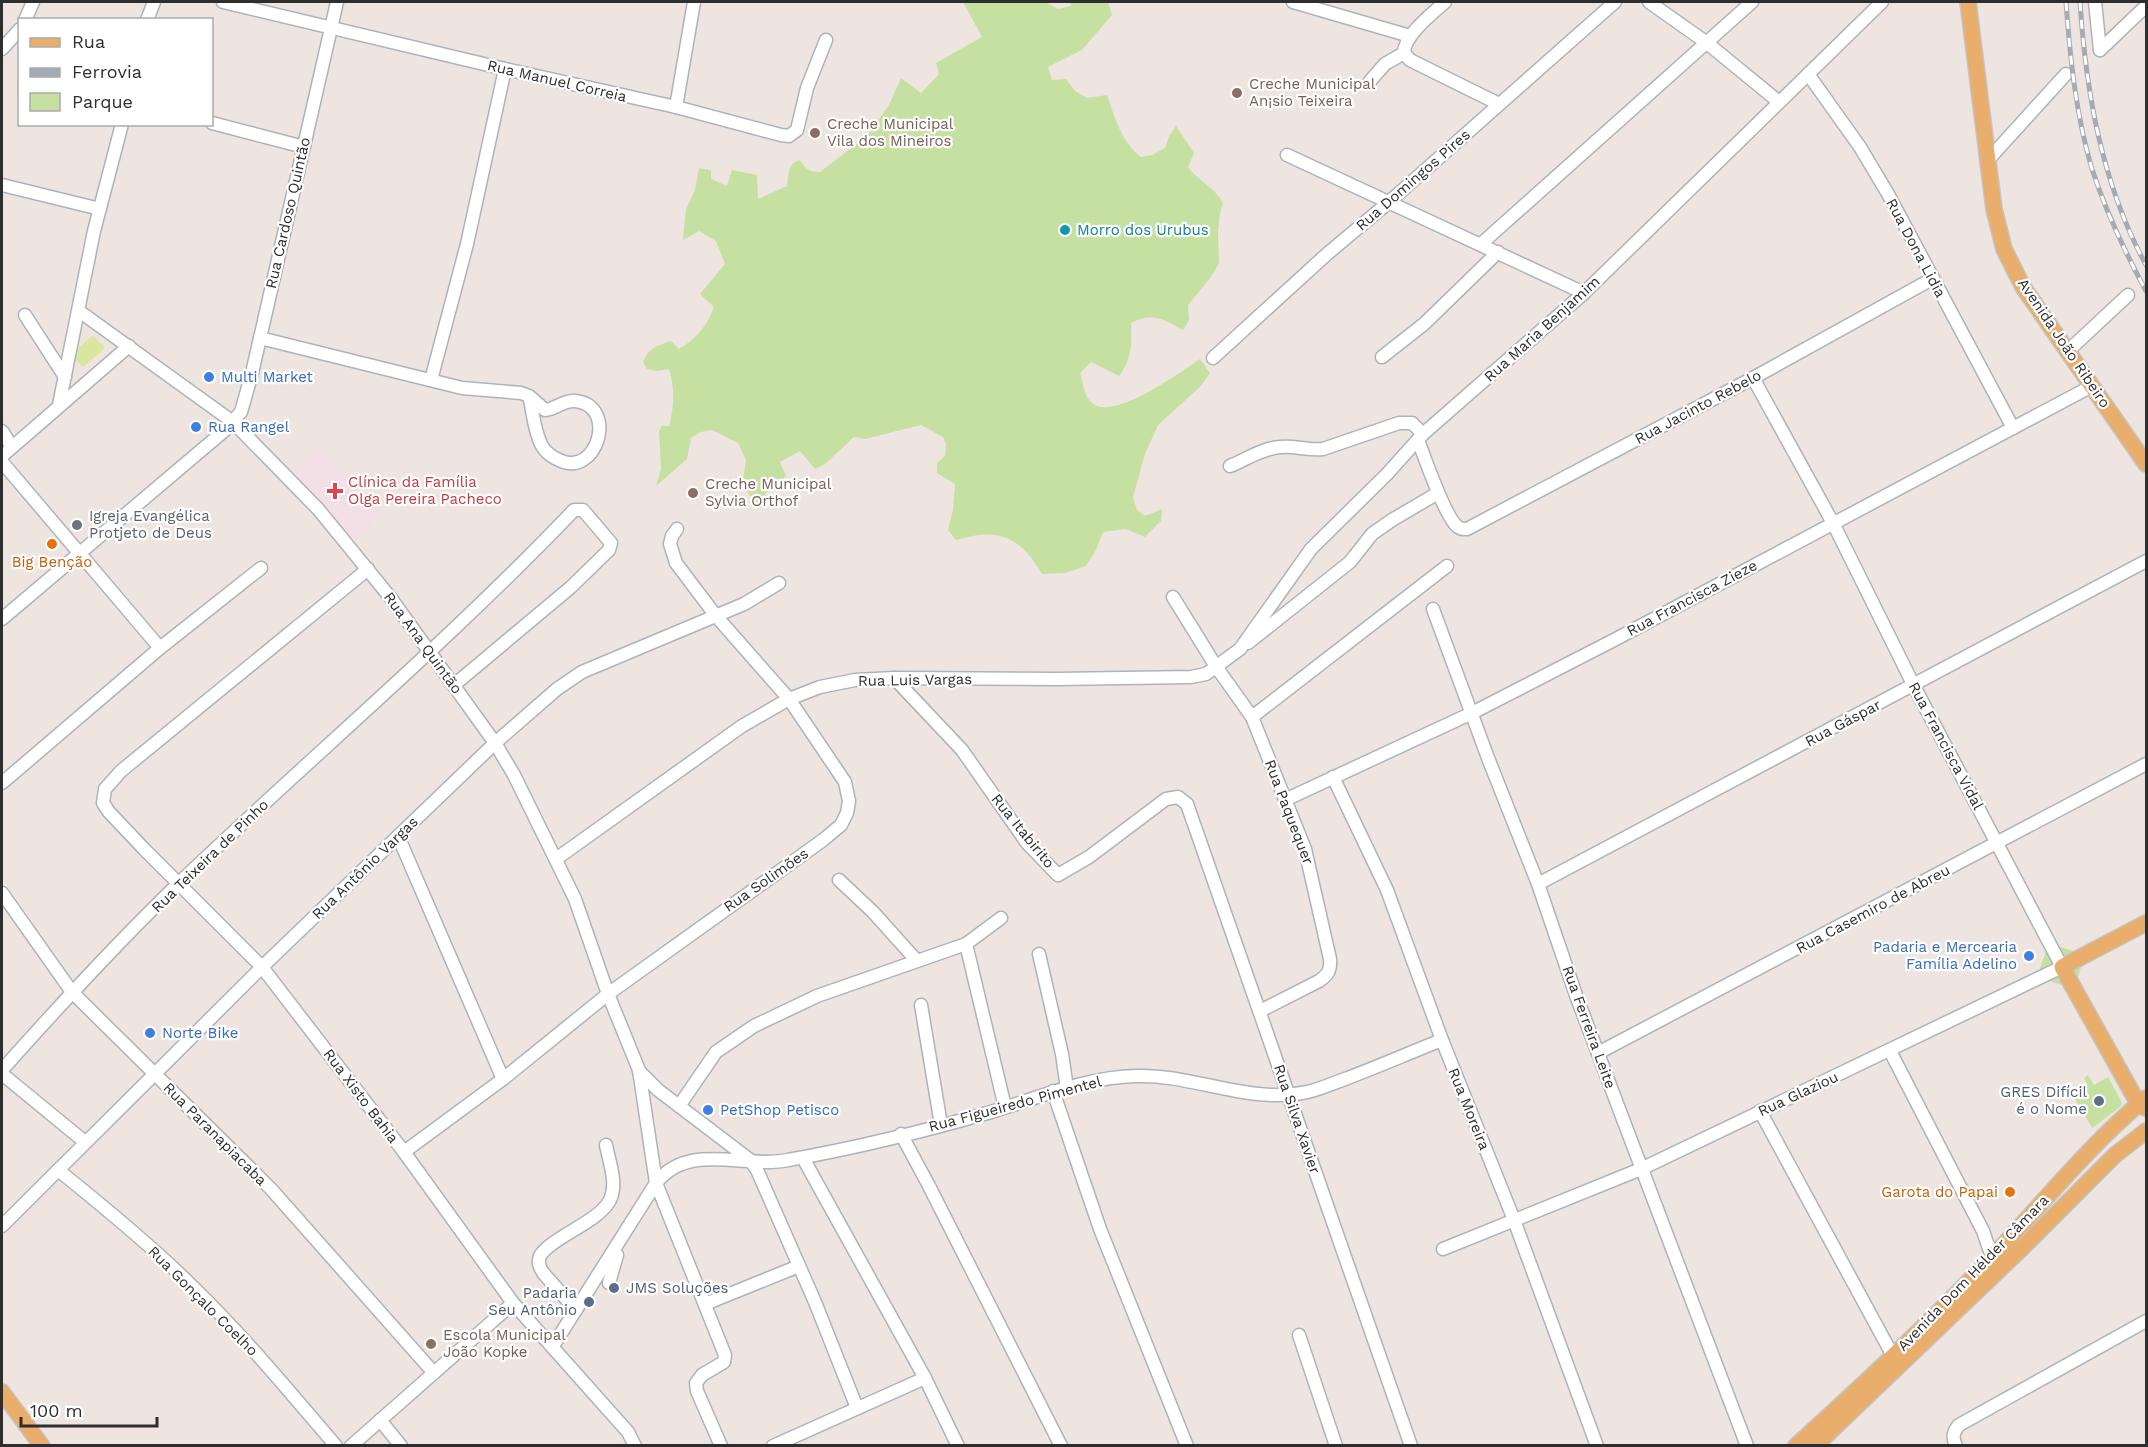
<svg xmlns="http://www.w3.org/2000/svg" width="2148" height="1447" viewBox="0 0 2148 1447" font-family="'Work Sans',sans-serif">
  <style>
    .medical { fill: #f3e0e6 }
    .green { fill: #c6e0a2 }
    .pitch { fill: #dae69f }
    .lines { fill: none; stroke-linecap: round; stroke-linejoin: round }
    .minor-casing { stroke: #aeb3b9; stroke-width: 15 }
    .major-casing { stroke: #c4c4c4; stroke-width: 18 }
    .minor { stroke: #fff; stroke-width: 12 }
    .major { stroke: #e9ad6c; stroke-width: 15 }
    .rail-casing { stroke: #a4abb6; stroke-width: 5 }
    .rail { stroke: #fff; stroke-width: 3; stroke-dasharray: 9; stroke-linecap: butt }
    .education-dot { fill: #8d6e63; stroke: #fff; stroke-width: 2 }
    .culture-dot { fill: #0f9aa8; stroke: #fff; stroke-width: 2 }
    .shop-dot { fill: #3f7fe0; stroke: #fff; stroke-width: 2 }
    .health-dot { fill: #e0444e; stroke: #fff; stroke-width: 2 }
    .worship-dot { fill: #6b7280; stroke: #fff; stroke-width: 2 }
    .food-dot { fill: #e8710a; stroke: #fff; stroke-width: 2 }
    .service-dot { fill: #5c6f8a; stroke: #fff; stroke-width: 2 }
    .labels { text-anchor: middle; stroke-width: 4.5; stroke-linejoin: round; paint-order: stroke }
    .street-label { font-size: 15px; fill: #2e2e2e; stroke: #fff }
    .education-label { font-size: 15px; fill: #785e54; stroke: #fff; text-anchor: start }
    .culture-label { font-size: 15px; fill: #0d838f; stroke: #fff; text-anchor: start }
    .shop-label { font-size: 15px; fill: #366cbe; stroke: #fff; text-anchor: start }
    .health-label { font-size: 15px; fill: #be3a42; stroke: #fff; text-anchor: start }
    .worship-label { font-size: 15px; fill: #5b616d; stroke: #fff; text-anchor: start }
    .food-label { font-size: 15px; fill: #c56008; stroke: #fff }
    .service-label { font-size: 15px; fill: #4e5e75; stroke: #fff; text-anchor: end }
  </style>
  <rect width="100%" height="100%" fill="#eee5e1"/>
  <path class="medical" d="M 319,447 L 380,511 L 370,529 L 353,543 L 291,472 Z"/>
  <g class="green">
    <path d="M 963,2 L 1046,2 L 1058,9 L 1071,6 L 1070,2 L 1108,2 L 1112,15 L 1082,50 L 1048,67 L 1052,80 L 1066,79 L 1075,91 L 1087,98 L 1107,95 C 1115,118 1121,141 1141,157 L 1152,155 L 1165,148 L 1169,136 L 1176,126 L 1194,153 L 1188,167 C 1199,182 1214,186 1223,203 L 1220,213 L 1218,233 L 1219,263 L 1211,277 L 1188,305 L 1189,320 L 1183,330 C 1163,319 1152,312 1131,323 C 1132,345 1132,358 1119,376 L 1091,362 L 1080,373 C 1083,383 1084,396 1092,403 C 1112,422 1181,372 1200,359 L 1210,373 L 1201,386 L 1158,425 L 1145,454 L 1133,497 L 1137,510 L 1145,516 L 1162,509 L 1161,521 L 1145,537 L 1126,529 L 1103,532 L 1096,550 L 1086,566 L 1065,573 L 1042,574 C 1020,536 998,527 956,540 L 948,530 L 953,510 L 955,484 L 937,473 L 937,463 L 945,456 L 946,445 L 943,437 L 921,425 L 865,439 L 854,437 L 825,464 L 815,469 L 800,451 L 780,462 L 786,476 L 765,494 L 768,501 L 759,506 L 742,486 L 746,460 L 738,443 L 712,430 L 701,432 L 691,438 L 687,459 L 656,486 L 661,469 L 659,431 L 662,426 L 669,426 C 674,410 675,385 669,369 L 657,371 L 647,369 L 643,362 C 647,349 658,345 671,341 L 679,349 C 696,339 707,326 714,307 L 700,294 L 725,264 L 716,241 L 699,231 L 683,240 L 686,209 L 695,190 L 699,168 L 711,170 L 711,179 L 727,186 L 732,170 L 757,175 L 758,199 L 787,186 C 789,174 787,163 800,160 C 805,169 810,172 820,172 L 867,136 L 889,105 L 901,78 L 921,93 L 939,74 L 936,63 L 982,37 Z"/>
    <path d="M 2049,943 L 2085,955 L 2074,989 L 2037,977 Z"/>
    <path d="M 2088,1075 L 2094,1085 L 2108,1077 L 2122,1103 L 2120,1107 L 2092,1128 L 2075,1099 L 2087,1084 L 2084,1078 Z"/>
  </g>
  <path class="pitch" d="M 93,335 L 105,348 L 83,367 L 71,355 Z"/>
  <g class="lines">
    <defs>
      <g id="minor">
        <path d="M 223,2 L 505,69 L 676,107 L 781,135 L 789,136 L 797,130 L 807,88 L 826,40"/>
        <path d="M 1293,2 L 1410,36"/>
        <path d="M 1649,2 L 1707,43 L 1779,102"/>
        <path d="M 2095,2 L 2100,50"/>
        <path d="M 25,20 L 33,2"/>
        <path d="M 147,20 L 154,2"/>
        <path d="M 2,49 L 20,29"/>
        <path d="M 2100,50 L 2146,6"/>
        <path d="M 1404,53 L 1410,60 L 1499,104"/>
        <path d="M 1404,53 C 1404,35 1433,13 1445,2"/>
        <path d="M 1808,74 L 1860,147 L 1888,194 L 2013,428"/>
        <path d="M 1370,81 L 1385,64 L 1404,53"/>
        <path d="M 676,107 L 694,2"/>
        <path d="M 212,123 L 304,147"/>
        <path d="M 1287,155 L 1584,293"/>
        <path d="M 1988,160 L 2066,74"/>
        <path d="M 2,185 L 100,209"/>
        <path d="M 1481,244 L 1752,2"/>
        <path d="M 79,311 L 233,422 L 318,509 L 390,597 L 495,743 L 514,775 L 575,899 L 608,994 L 639,1070 L 656,1183 L 725,1355 L 724,1362 L 702,1375 L 696,1383 L 697,1391 L 721,1446"/>
        <path d="M 25,315 L 65,377"/>
        <path d="M 260,338 L 462,388 L 521,393 L 529,396 L 545,410 C 556,409 563,400 575,401 C 619,405 597,479 559,460 C 552,457 546,453 542,446 C 534,432 533,411 529,396"/>
        <path d="M 2068,351 L 2128,295"/>
        <path d="M 1382,357 L 1424,324 L 1498,252"/>
        <path d="M 1213,358 L 1327,254 L 1389,202 L 1615,2"/>
        <path d="M 431,380 L 467,244 L 505,69"/>
        <path d="M 59,405 L 94,231 L 122,124"/>
        <path d="M 2,431 L 12,447"/>
        <path d="M 1418,440 C 1424,456 1446,519 1458,527 C 1462,530 1463,529 1467,529 L 1753,378 L 1932,279"/>
        <path d="M 2,456 L 129,346"/>
        <path d="M 2,462 L 160,648"/>
        <path d="M 1230,466 C 1245,460 1263,448 1280,447 C 1294,445 1308,451 1323,449 L 1399,423 L 1412,423 L 1423,434"/>
        <path d="M 368,569 L 121,771 L 105,789 L 103,803 L 109,812 L 144,849 L 262,967 L 404,1152 L 513,1303 L 628,1432 L 635,1446"/>
        <path d="M 1173,597 L 1217,668 L 1252,717 L 1305,849 L 1330,959 C 1331,970 1328,975 1319,981 L 1260,1011"/>
        <path d="M 1433,609 L 1488,758 L 1538,884 L 1577,998 L 1747,1446"/>
        <path d="M 2,619 L 224,431 L 241,412 L 252,373 L 337,2"/>
        <path d="M 1248,643 L 1350,562 L 1372,534 L 1392,520 L 1438,493"/>
        <path d="M 894,678 L 962,750 L 1027,843 L 1058,875 L 1089,857 L 1166,799 L 1178,797 L 1187,804 L 1411,1446"/>
        <path d="M 1252,717 L 1447,566"/>
        <path d="M 1333,777 L 1387,890 L 1442,1040 L 1514,1220 L 1597,1446"/>
        <path d="M 2,783 L 160,648 L 261,568"/>
        <path d="M 1287,799 L 1472,713 L 1614,640 L 2092,386"/>
        <path d="M 398,836 L 503,1079"/>
        <path d="M 556,859 L 742,726 L 789,699 L 820,687 L 855,680 L 894,678 L 1057,679 L 1191,677 L 1206,674 L 1240,649 L 1311,549 L 1387,474 L 1423,434 L 1584,293 L 1882,2"/>
        <path d="M 839,880 L 873,912 L 917,961"/>
        <path d="M 1538,884 L 2146,561"/>
        <path d="M 2,893 L 72,992 L 271,1189 L 434,1373"/>
        <path d="M 966,944 L 1005,1107"/>
        <path d="M 1039,954 L 1062,1054 L 1067,1088"/>
        <path d="M 921,1005 L 941,1125"/>
        <path d="M 1890,1051 L 1983,1231 L 1992,1257"/>
        <path d="M 1598,1053 L 2146,764"/>
        <path d="M 2,1070 C 59,1006 117,943 179,883 C 310,758 449,641 574,510 L 583,510 L 611,543 L 609,550 L 571,587 L 454,685"/>
        <path d="M 639,1071 L 658,1090 L 750,1160 L 757,1170 L 815,1302 L 857,1408"/>
        <path d="M 2,1074 L 85,1142"/>
        <path d="M 1053,1091 L 1100,1229 L 1187,1446"/>
        <path d="M 679,1106 L 716,1052 L 754,1026 L 817,996 L 966,944 L 1001,918"/>
        <path d="M 1760,1111 L 1893,1356"/>
        <path d="M 901,1134 L 928,1184 L 1061,1446"/>
        <path d="M 404,1152 L 503,1079 L 608,994 L 823,840 L 841,825 L 847,813 L 849,801 L 845,782 L 789,699 L 716,616 L 676,563 L 670,544 L 672,536 L 677,529"/>
        <path d="M 803,1158 L 925,1378 L 958,1446"/>
        <path d="M 58,1170 C 103,1206 148,1243 189,1283 C 242,1334 288,1390 336,1446"/>
        <path d="M 2,1226 L 262,967 L 495,743 L 557,689 L 582,672 L 744,604 L 779,583"/>
        <path d="M 1443,1249 L 1641,1169 L 2062,967 L 1914,686 L 1833,523 L 1753,378"/>
        <path d="M 609,1283 L 617,1255"/>
        <path d="M 705,1304 L 799,1266"/>
        <path d="M 576,1310 L 544,1274 C 540,1268 537,1263 540,1256 C 550,1238 599,1222 610,1200 C 618,1184 609,1161 606,1145"/>
        <path d="M 1299,1335 L 1336,1446"/>
        <path d="M 553,1346 L 656,1183 C 689,1141 744,1169 788,1160 C 856,1148 925,1131 991,1112 C 1038,1098 1086,1077 1136,1076 C 1191,1074 1246,1103 1302,1093 C 1316,1091 1331,1084 1345,1079 C 1377,1067 1409,1053 1442,1040"/>
        <path d="M 380,1420 L 401,1446"/>
        <path d="M 351,1446 L 513,1303"/>
        <path d="M 773,1446 L 925,1378"/>
        <path d="M 1956,1446 C 1952,1437 1953,1432 1959,1425 L 2146,1321"/>
      </g>
      <g id="major">
        <path d="M 1968,2 L 1994,209 L 2004,249 L 2023,287 L 2146,464"/>
        <path d="M 2146,1108 L 2139,1105 L 2062,967 L 2146,923"/>
        <path d="M 2,1392 L 42,1446"/>
        <path d="M 1796,1446 C 1864,1384 1931,1322 1994,1255 C 2044,1202 2089,1145 2146,1098"/>
        <path d="M 1815,1446 L 2022,1248 L 2115,1155 L 2146,1131"/>
      </g>
    </defs>
    <use href="#minor" class="minor-casing"/>
    <use href="#major" class="major-casing"/>
    <use href="#minor" class="minor"/>
    <use href="#major" class="major"/>
    <defs>
      <g id="rail">
        <path d="M 2066,2 C 2070,57 2076,116 2092,169 C 2106,212 2125,252 2146,291"/>
        <path d="M 2080,2 C 2086,93 2102,184 2146,265"/>
      </g>
    </defs>
    <use href="#rail" class="rail-casing"/>
    <use href="#rail" class="rail"/>
  </g>
  <g class="education-dot">
    <circle cx="1237" cy="93" r="6"/>
    <circle cx="815" cy="133" r="6"/>
    <circle cx="693" cy="493" r="6"/>
    <circle cx="431" cy="1344" r="6"/>
  </g>
  <circle class="culture-dot" cx="1065" cy="230" r="6"/>
  <g class="shop-dot">
    <circle cx="209" cy="377" r="6"/>
    <circle cx="196" cy="427" r="6"/>
    <circle cx="2029" cy="956" r="6"/>
    <circle cx="150" cy="1033" r="6"/>
    <circle cx="708" cy="1110" r="6"/>
  </g>
  <path class="health-dot" d="M332 482h6v6h6v6h-6v6h-6v-6h-6v-6h6z"/>
  <circle class="worship-dot" cx="77" cy="525" r="6"/>
  <g class="food-dot">
    <circle cx="52" cy="544" r="6"/>
    <circle cx="2010" cy="1192" r="6"/>
  </g>
  <g class="service-dot">
    <circle cx="2099" cy="1101" r="6"/>
    <circle cx="614" cy="1288" r="6"/>
    <circle cx="589" cy="1302" r="6"/>
  </g>
  <g class="labels">
    <g class="street-label">
      <text transform="translate(557 81) rotate(13)" y="5">Rua Manuel Correia</text>
      <text transform="translate(1413 180) rotate(-41)" y="5">Rua Domingos Pires</text>
      <text transform="translate(288 213) rotate(-77)" y="5">Rua Cardoso Quintão</text>
      <text transform="translate(1916 248) rotate(62)" y="5">Rua Dona Lidia</text>
      <text transform="translate(1542 329) rotate(-42)" y="5">Rua Maria Benjamim</text>
      <text transform="translate(2064 343) rotate(56)" y="5">Avenida João Ribeiro</text>
      <text transform="translate(1698 407) rotate(-28)" y="5">Rua Jacinto Rebelo</text>
      <text transform="translate(1692 598) rotate(-28)" y="5">Rua Francisca Zieze</text>
      <text transform="translate(423 643) rotate(54)" y="5">Rua Ana Quintão</text>
      <text transform="translate(915 680) rotate(-1)" y="5">Rua Luis Vargas</text>
      <text transform="translate(1843 723) rotate(-28)" y="5">Rua Gáspar</text>
      <text transform="translate(1946 746) rotate(62)" y="5">Rua Francisca Vidal</text>
      <text transform="translate(1289 812) rotate(69)" y="5">Rua Paquequer</text>
      <text transform="translate(1023 831) rotate(51)" y="5">Rua Itabirito</text>
      <text transform="translate(210 856) rotate(-44)" y="5">Rua Teixeira de Pinho</text>
      <text transform="translate(365 868) rotate(-44)" y="5">Rua Antônio Vargas</text>
      <text transform="translate(766 880) rotate(-35)" y="5">Rua Solimões</text>
      <text transform="translate(1873 909) rotate(-28)" y="5">Rua Casemiro de Abreu</text>
      <text transform="translate(1589 1027) rotate(70)" y="5">Rua Ferreira Leite</text>
      <text transform="translate(1798 1094) rotate(-25)" y="5">Rua Glaziou</text>
      <text transform="translate(361 1096) rotate(53)" y="5">Rua Xisto Bahia</text>
      <text transform="translate(1015 1104) rotate(-15)" y="5">Rua Figueiredo Pimentel</text>
      <text transform="translate(1469 1109) rotate(68)" y="5">Rua Moreira</text>
      <text transform="translate(1297 1119) rotate(71)" y="5">Rua Silva Xavier</text>
      <text transform="translate(215 1134) rotate(45)" y="5">Rua Paranapiacaba</text>
      <text transform="translate(1973 1273) rotate(-46)" y="5">Avenida Dom Hélder Câmara</text>
      <text transform="translate(203 1301) rotate(45)" y="5">Rua Gonçalo Coelho</text>
    </g>
    <g class="education-label">
      <text x="1249" y="89">Creche Municipal<tspan x="1249" dy="17">An¡sio Teixeira</tspan></text>
      <text x="827" y="129">Creche Municipal<tspan x="827" dy="17">Vila dos Mineiros</tspan></text>
      <text x="705" y="489">Creche Municipal<tspan x="705" dy="17">Sylvia Orthof</tspan></text>
      <text x="443" y="1340">Escola Municipal<tspan x="443" dy="17">João Kopke</tspan></text>
    </g>
    <g class="culture-label">
      <text x="1077" y="235">Morro dos Urubus</text>
    </g>
    <g class="shop-label">
      <text x="221" y="382">Multi Market</text>
      <text x="208" y="432">Rua Rangel</text>
      <text x="2017" y="952" text-anchor="end">Padaria e Mercearia<tspan x="2017" dy="17">Família Adelino</tspan></text>
      <text x="162" y="1038">Norte Bike</text>
      <text x="720" y="1115">PetShop Petisco</text>
    </g>
    <g class="health-label">
      <text x="348" y="487">Clínica da Família<tspan x="348" dy="17">Olga Pereira Pacheco</tspan></text>
    </g>
    <g class="worship-label">
      <text x="89" y="521">Igreja Evangélica<tspan x="89" dy="17">Protjeto de Deus</tspan></text>
    </g>
    <g class="food-label">
      <text x="52" y="567">Big Benção</text>
      <text x="1998" y="1197" text-anchor="end">Garota do Papai</text>
    </g>
    <g class="service-label">
      <text x="2087" y="1097">GRES Difícil<tspan x="2087" dy="17">é o Nome</tspan></text>
      <text x="626" y="1293" text-anchor="start">JMS Soluções</text>
      <text x="577" y="1298">Padaria<tspan x="577" dy="17">Seu Antônio</tspan></text>
    </g>
  </g>
  <rect width="2148" height="1447" fill="none" stroke="#2e2e2e" stroke-width="6"/>
  <rect x="18" y="18" width="195" height="108" fill="#ffffff" stroke="#ababab" stroke-width="1.5"/>
  <rect x="30" y="38" width="30" height="9" fill="#e9ad6c" stroke="#ababab" stroke-width="1.5"/>
  <text x="72" y="48" font-size="18" fill="#2e2e2e">Rua</text>
  <rect x="30" y="68" width="30" height="9" fill="#a4abb6" stroke="#ababab" stroke-width="1.5"/>
  <text x="72" y="78" font-size="18" fill="#2e2e2e">Ferrovia</text>
  <rect x="30" y="93" width="30" height="18" fill="#c6e0a2" stroke="#ababab" stroke-width="1.5"/>
  <text x="72" y="108" font-size="18" fill="#2e2e2e">Parque</text>
  <path d="M21 1417v9h136v-9" fill="none" stroke="#2e2e2e" stroke-width="3"/>
  <text x="30" y="1417" font-size="18" fill="#2e2e2e" stroke="#ffffff" stroke-width="4.5" paint-order="stroke">100 m</text>
</svg>
